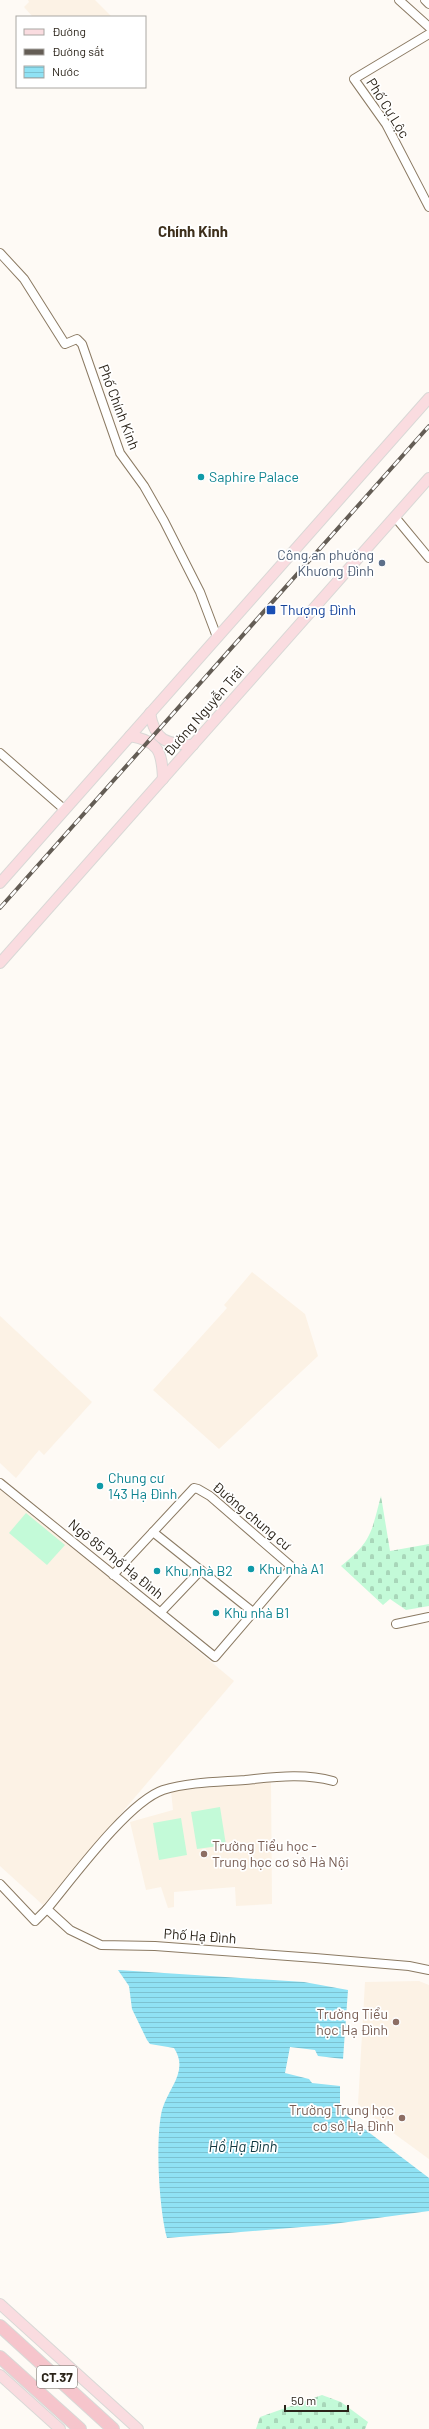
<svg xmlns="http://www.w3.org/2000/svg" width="429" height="2429" viewBox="0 0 429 2429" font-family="Barlow,sans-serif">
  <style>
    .built { fill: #fcf2e5 }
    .cemetery { fill: url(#cemetery-stones) }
    .pitch { fill: #c3fad8 }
    .water { fill: url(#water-rules) }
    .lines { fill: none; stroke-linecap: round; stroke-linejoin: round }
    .minor-casing { stroke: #8b7a63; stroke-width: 10 }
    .major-casing { stroke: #d9d8d6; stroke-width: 12 }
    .highway-casing { stroke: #d9d8d6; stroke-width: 14 }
    .minor { stroke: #fff; stroke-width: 8 }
    .major { stroke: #fadce0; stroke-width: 10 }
    .highway { stroke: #f6c5cc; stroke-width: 12 }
    .rail-casing { stroke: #645d55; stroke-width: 4 }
    .rail { stroke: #fff; stroke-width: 2.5; stroke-dasharray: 8; stroke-linecap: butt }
    .culture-dot { fill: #0f9aa8; stroke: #fff; stroke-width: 1.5 }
    .service-dot { fill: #5c6f8a; stroke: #fff; stroke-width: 1.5 }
    .transit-dot { fill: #1a4fb4; stroke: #fff; stroke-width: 1.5 }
    .education-dot { fill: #8d6e63; stroke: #fff; stroke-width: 1.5 }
    .labels { text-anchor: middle; stroke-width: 3.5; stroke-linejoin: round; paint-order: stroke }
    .shield { fill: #fff; stroke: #6b665f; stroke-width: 1 }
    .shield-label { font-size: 13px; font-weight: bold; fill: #2b241a }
    .street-label { font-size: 14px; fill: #2b241a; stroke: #fff }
    .culture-label { font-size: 14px; fill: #0d838f; stroke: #fff; text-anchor: start }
    .service-label { font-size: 14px; fill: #4e5e75; stroke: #fff; text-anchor: end }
    .transit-label { font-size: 14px; fill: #164399; stroke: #fff; text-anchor: start }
    .education-label { font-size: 14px; fill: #785e54; stroke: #fff; text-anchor: end }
    .neighbourhood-label { font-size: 15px; font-weight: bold; fill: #3e2f1b; stroke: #fff }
    .water-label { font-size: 15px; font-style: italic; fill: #103840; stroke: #fff }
  </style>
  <defs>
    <pattern id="cemetery-stones" width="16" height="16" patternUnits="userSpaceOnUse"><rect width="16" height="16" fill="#c3fad8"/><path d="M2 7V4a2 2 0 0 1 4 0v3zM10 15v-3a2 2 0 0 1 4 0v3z" fill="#a8d6b9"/></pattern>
    <pattern id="water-rules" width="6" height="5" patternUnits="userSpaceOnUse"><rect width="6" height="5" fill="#90e2f4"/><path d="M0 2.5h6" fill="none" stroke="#7cc2d1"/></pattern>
  </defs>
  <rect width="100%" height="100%" fill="#fefaf5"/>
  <g class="built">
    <path d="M 28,0 L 95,0 L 112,17 L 33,17 L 24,7 L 29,2 Z"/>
    <path d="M 252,1272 L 305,1314 L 318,1356 L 219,1449 L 153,1390 L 227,1308 L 224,1305 Z"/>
    <path d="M 0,1316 L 92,1402 L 44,1455 L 39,1450 L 16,1478 L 0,1463 Z"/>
    <path d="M 0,1486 L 234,1681 L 43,1905 L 0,1866 Z"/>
    <path d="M 271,1782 L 272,1904 L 236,1906 L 235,1887 L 174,1892 L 174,1907 L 168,1908 L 161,1887 L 146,1890 L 130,1822 L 173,1810 L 171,1791 Z"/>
    <path d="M 419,1981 L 429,1985 L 429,2159 L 392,2132 L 358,2104 L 365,1982 Z"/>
  </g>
  <g class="cemetery">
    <path d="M 381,1496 L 390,1551 L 429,1544 L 429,1606 L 406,1610 L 390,1599 L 383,1605 L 341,1566 C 372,1541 371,1533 381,1496 Z"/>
    <path d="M 322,2395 L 341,2402 L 368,2422 L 365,2429 L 256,2429 L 260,2417 Z"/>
  </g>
  <g class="pitch">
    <path d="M 26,1513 L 65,1545 L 47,1565 L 9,1533 Z"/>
    <path d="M 220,1807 L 226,1845 L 197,1849 L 191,1812 Z"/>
    <path d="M 181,1818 L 187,1855 L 159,1860 L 153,1823 Z"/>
  </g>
  <path class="water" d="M 118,1970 L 304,1982 L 348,1990 L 343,2059 L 318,2056 L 315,2050 L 290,2047 L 285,2073 L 309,2079 L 312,2083 L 340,2086 L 340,2109 L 342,2112 L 429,2178 L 429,2211 L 326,2225 L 167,2238 C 159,2209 155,2139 162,2110 C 169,2087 189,2071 174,2048 L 150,2044 L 147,2040 L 132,2009 L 129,1986 Z"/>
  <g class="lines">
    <defs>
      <g id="minor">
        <path d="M 399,0 L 429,27"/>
        <path d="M 425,0 L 429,4"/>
        <path d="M 429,34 L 354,79 L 386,124 L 429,207"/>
        <path d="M 0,253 L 24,279 L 65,344 L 77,339 L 82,344 L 120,453 L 144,486 L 164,521 L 200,592 L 217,637"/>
        <path d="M 395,517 L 429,558"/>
        <path d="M 0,753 L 65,810"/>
        <path d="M 0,1483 L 215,1657 L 292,1567 L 210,1496 L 198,1489 L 194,1488 L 113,1575"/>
        <path d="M 153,1532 L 253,1612"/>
        <path d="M 161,1612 L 201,1570"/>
        <path d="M 396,1624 L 429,1617"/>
        <path d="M 0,1884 L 35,1921 L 47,1909 L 70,1930 L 101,1945 L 155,1946 L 315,1958 L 409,1966 L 429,1970"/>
        <path d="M 47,1909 C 72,1879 128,1802 163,1790 C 189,1782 218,1782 245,1780 C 275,1777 304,1773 333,1781"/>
      </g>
      <g id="major">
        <path d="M 150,713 C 155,741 166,744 193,745"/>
        <path d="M 130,736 C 159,741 162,752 163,779"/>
        <path d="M 0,883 L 429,398"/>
        <path d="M 0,963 L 429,478"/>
        <path d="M 0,2304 L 138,2429"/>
        <path d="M 0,2375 L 60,2429"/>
      </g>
      <g id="highway">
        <path d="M 0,2326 L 113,2429"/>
        <path d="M 0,2357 L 80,2429"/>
      </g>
    </defs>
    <use href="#minor" class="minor-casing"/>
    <use href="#major" class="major-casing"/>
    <use href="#highway" class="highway-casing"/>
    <use href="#minor" class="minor"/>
    <use href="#major" class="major"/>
    <use href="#highway" class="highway"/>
    <defs>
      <path id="rail" d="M 0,908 L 429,426"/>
    </defs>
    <use href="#rail" class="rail-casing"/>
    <use href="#rail" class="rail"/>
  </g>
  <g class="culture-dot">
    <circle cx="201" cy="477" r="4"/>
    <circle cx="100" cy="1486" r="4"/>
    <circle cx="251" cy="1569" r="4"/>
    <circle cx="157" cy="1571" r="4"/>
    <circle cx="216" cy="1613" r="4"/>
  </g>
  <circle class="service-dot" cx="382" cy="563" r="4"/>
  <rect class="transit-dot" x="266" y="605" width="10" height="10" rx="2"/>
  <g class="education-dot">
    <circle cx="204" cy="1854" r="4"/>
    <circle cx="396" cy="2022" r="4"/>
    <circle cx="402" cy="2118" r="4"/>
  </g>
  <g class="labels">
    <rect class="shield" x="37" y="2366" width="40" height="22" rx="3"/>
    <g class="shield-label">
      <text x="57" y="2382">CT.37</text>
    </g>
    <g class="street-label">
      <text transform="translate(388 108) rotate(58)" y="5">Phố Cự Lộc</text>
      <text transform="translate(119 407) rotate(69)" y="5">Phố Chính Kinh</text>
      <text transform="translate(204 711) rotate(-49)" y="5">Đường Nguyễn Trãi</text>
      <text transform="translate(252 1516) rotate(40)" y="5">Đường chung cư</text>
      <text transform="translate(116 1559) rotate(39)" y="5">Ngõ 85 Phố Hạ Đình</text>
      <text transform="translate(200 1936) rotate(4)" y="5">Phố Hạ Đình</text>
    </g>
    <g class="culture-label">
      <text x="209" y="482">Saphire Palace</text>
      <text x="108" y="1483">Chung cư<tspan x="108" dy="16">143 Hạ Đình</tspan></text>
      <text x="259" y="1574">Khu nhà A1</text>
      <text x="165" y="1576">Khu nhà B2</text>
      <text x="224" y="1618">Khu nhà B1</text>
    </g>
    <g class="service-label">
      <text x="374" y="560">Công an phường<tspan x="374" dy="16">Khương Đình</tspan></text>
    </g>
    <g class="transit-label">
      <text x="280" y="615">Thượng Đình</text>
    </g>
    <g class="education-label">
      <text x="212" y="1851" text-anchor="start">Trường Tiểu học -<tspan x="212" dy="16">Trung học cơ sở Hà Nội</tspan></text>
      <text x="388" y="2019">Trường Tiểu<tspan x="388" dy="16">học Hạ Đình</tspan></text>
      <text x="394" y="2115">Trường Trung học<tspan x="394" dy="16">cơ sở Hạ Đình</tspan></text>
    </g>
    <g class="neighbourhood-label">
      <text x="193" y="237">Chính Kinh</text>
    </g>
    <g class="water-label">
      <text x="243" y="2152">Hồ Hạ Đình</text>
    </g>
  </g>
  <rect x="16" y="16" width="130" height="72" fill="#ffffff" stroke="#aaa7a3"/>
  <rect x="24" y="29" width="20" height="6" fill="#fadce0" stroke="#aaa7a3"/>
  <text x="52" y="36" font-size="12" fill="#2b241a">Đường</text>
  <rect x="24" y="49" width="20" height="6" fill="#645d55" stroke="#aaa7a3"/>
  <text x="52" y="56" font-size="12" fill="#2b241a">Đường sắt</text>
  <rect x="24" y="66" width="20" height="12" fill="url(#water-rules)" stroke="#aaa7a3"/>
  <text x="52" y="76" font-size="12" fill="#2b241a">Nước</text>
  <path d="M285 2405v6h63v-6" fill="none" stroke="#2b241a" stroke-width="2"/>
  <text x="291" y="2405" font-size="12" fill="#2b241a" stroke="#ffffff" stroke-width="3" paint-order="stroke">50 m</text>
</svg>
